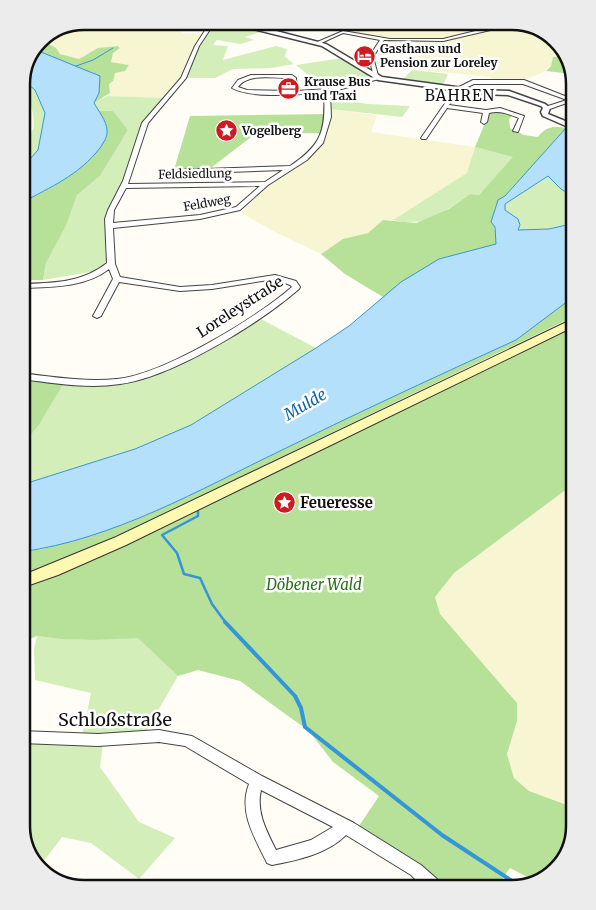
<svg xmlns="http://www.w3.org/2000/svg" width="596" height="910" viewBox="0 0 596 910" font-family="Merriweather,serif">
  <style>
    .farmland { fill: #f8f6d2 }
    .green { fill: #d4eeba }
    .forest { fill: #b7e098 }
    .water { fill: #b5e0fb; stroke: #3595d9 }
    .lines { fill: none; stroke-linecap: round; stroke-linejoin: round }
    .stream-far3 { stroke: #3595d9; stroke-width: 1 }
    .stream-far2 { stroke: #3595d9; stroke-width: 2 }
    .stream-far1 { stroke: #3595d9; stroke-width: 2.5 }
    .stream { stroke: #3595d9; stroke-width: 4 }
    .minor-casing { stroke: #444; stroke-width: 2 }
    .tertiary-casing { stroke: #444; stroke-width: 3 }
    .secondary-casing { stroke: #333; stroke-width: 2 }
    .minor { fill: #fff; fill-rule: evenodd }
    .tertiary { fill: #fff; fill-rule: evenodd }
    .secondary { fill: #fff8b0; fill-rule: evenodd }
    .labels { text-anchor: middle; stroke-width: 5; stroke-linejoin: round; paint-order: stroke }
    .far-poi-label { font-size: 12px; font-weight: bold; fill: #111; stroke: #fff; text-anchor: start }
    .far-street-label { font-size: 12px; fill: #111; stroke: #fff }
    .far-quarter-label { font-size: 15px; letter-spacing: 1px; fill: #111; stroke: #fff }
    .street-label { font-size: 15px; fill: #111; stroke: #fff }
    .poi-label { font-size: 15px; font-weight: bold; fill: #111; stroke: #fff; text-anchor: start }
    .park-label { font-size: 15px; font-style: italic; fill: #2a701a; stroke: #fff }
    .water-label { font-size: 16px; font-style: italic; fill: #0d66af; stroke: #fff }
    .near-street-label { font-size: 18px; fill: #111; stroke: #fff }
    .rim { fill: none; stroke: #111; stroke-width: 2.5 }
  </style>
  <rect width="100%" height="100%" fill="#fffdf5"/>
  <g class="farmland">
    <path d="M 84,21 L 180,21 L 182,33 L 203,34 L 195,43 L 178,81 L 161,98 L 107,96 L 110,93 L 109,84 L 115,72 L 125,71 L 129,65 L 111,62 L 113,53 L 119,48 L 118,46 L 98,48 L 79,59 L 60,54 L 56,48 L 41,40 L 42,37 Z"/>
    <path d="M 285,21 L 341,21 L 344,24 L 342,30 Z"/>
    <path d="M 347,21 L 517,21 L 456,37 L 421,40 L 390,38 L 348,32 L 346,31 Z"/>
    <path d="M 520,23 L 547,32 L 568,56 L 561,56 L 544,72 L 523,80 L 494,79 L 484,76 L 405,69 L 416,41 L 456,39 Z"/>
    <path d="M 21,84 L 28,91 L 34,124 L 31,132 L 21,142 Z"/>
    <path d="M 330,109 L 377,115 L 371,132 L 475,147 L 468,173 L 393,220 L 383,220 L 368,233 L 343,239 L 321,254 L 273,231 L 241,213 L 268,185 L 314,153 L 327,133 Z"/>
    <path d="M 575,483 L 575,808 L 529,791 L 514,778 L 507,754 L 516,721 L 517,703 L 440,614 L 435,597 L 454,573 Z"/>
  </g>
  <g class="green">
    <path d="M 215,23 L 232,23 L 264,31 L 245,37 L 254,40 L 240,44 L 217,40 L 213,45 L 228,46 L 223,60 L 276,46 L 287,49 L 285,57 L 294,64 L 271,68 L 233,69 L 215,78 L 183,78 L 200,41 Z"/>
    <path d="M 343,58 L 372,77 L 319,84 L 296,65 Z"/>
    <path d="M 412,70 L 448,74 L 442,87 L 401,81 Z"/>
    <path d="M 22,79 L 35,90 L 45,113 L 38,150 L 21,169 L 21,142 C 26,138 32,133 34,126 C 35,118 28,88 21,84 Z"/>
    <path d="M 107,96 L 166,98 L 149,117 L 125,186 L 107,223 L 108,269 L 43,280 L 46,263 L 66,226 L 77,195 L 100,176 L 128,130 L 113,111 L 98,111 L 94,103 Z"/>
    <path d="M 329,98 L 368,104 L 410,106 L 402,117 L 330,109 Z"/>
    <path d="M 475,147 L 514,157 L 479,195 L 470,194 C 447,211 423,228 393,220 L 467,173 Z"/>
    <path d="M 549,176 L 561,189 L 575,198 L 575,223 L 549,229 L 518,230 L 520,225 L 505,210 L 505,204 Z"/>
    <path d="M 257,317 L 316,348 L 191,425 L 135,449 L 21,485 L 21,447 L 39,425 L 64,383 L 107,386 L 149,378 Z"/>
    <path d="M 37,636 C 71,641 104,640 138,637 L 178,676 L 144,735 L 103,742 L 100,767 L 139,822 L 175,838 L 139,879 L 91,843 L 62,837 L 39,867 L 28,854 L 21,826 L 21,740 L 82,736 L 91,693 L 35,680 L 34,649 Z"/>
  </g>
  <g class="forest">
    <path d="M 41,40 L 56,48 L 60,54 L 79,59 L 98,48 L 118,46 L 120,48 L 113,53 L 111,62 L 129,65 L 125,71 L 115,73 L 113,81 L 109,84 L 110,93 L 94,103 L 99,93 L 66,63 L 36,50 Z"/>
    <path d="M 568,56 L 572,74 L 546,71 L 551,66 L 553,57 Z"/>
    <path d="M 494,110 L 513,115 L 509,119 L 510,128 L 524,135 L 538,137 C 546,126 554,126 566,128 L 505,196 C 488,206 495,228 497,244 L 439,259 L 383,297 L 345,274 L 321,254 L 343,239 L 368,233 L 383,220 L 416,223 L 449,209 L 470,194 L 479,195 L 513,157 L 475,147 L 490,111 Z"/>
    <path d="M 98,111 L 113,111 L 128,130 L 100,176 L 77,195 L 66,226 L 46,263 L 43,280 L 21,280 L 21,203 C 56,185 88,171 107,135 Z"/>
    <path d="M 331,114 L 327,133 L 255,134 L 208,170 L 174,170 L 190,116 Z"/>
    <path d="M 575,295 L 575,316 L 150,520 L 81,552 L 21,576 L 21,552 L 43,549 L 218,481 L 358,412 L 516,340 Z"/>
    <path d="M 575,324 L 575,483 L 454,573 L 435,597 L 440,614 L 517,703 L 517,721 L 507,754 L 514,778 L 529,791 L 575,808 C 575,849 565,854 537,882 L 510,868 L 499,883 L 443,884 L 424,867 L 359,826 L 379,796 L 333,762 L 309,731 L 240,681 L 198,670 L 178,676 L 138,638 L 94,640 L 61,639 L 37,636 L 21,642 L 21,587 Z"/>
    <path d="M 21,376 L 64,383 L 39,425 L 21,447 Z"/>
  </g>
  <g class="water">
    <path d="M 36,50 L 100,76 L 99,93 L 94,103 C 98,110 107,122 107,130 C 108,137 103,143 100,148 C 79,175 51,187 21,203 L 21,169 L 38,150 L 45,113 L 35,90 L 22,79 Z"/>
    <path d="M 575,126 L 575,198 L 561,189 L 548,176 L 505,204 L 505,210 L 518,219 L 520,225 L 518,230 L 549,229 L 575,223 L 575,295 L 568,301 L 516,340 C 437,376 359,412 282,450 C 199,490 114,539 21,552 L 21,485 L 135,449 L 191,425 L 316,348 L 349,326 L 401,282 L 439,259 L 496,244 L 495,227 L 491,222 L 498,200 L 505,196 L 566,128 Z"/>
  </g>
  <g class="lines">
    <path class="stream-far3" d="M 76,66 L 93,60 L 113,48"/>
    <path class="stream-far2" d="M 567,301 L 575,305"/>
    <path class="stream-far1" d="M 198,511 L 198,516 L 162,535 L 177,553 L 184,574 L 200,578 L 212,604 L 226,623"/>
    <path class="stream" d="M 225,622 L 295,696 L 301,708 L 305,727 L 442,835 L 515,883"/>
    <defs>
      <g id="minor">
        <path d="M 211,21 L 215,22 L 199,46 L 186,78 L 148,123 L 128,184 L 265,182 L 283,170 L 175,174 L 172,172 L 175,170 L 290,166 C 322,145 326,130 324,93 C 302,94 251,99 232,88 L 238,80 L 251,75 L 292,75 L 296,78 L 297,91 L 327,89 L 374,77 L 369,57 L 380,40 L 343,33 L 319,44 L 315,43 L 343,31 L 390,39 L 443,39 L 516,21 L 521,23 L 443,41 L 384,40 L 373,57 L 379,79 L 330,92 L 331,117 L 323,143 L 307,160 L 268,185 L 240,210 L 200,219 L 113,228 L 115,264 L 120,277 L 180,287 L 212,285 L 275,275 L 296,281 L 300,287 L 299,289 C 260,323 171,378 120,384 C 87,389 54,383 21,379 L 21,373 C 53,377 85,382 117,379 C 163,375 256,318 292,287 L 290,285 L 275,279 L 212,289 L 180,291 L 119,282 L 101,316 L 97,318 L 93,316 L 113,279 L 109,269 C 85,288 50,287 21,288 L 21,284 C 52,283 82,283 107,263 L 105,219 L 108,210 L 123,181 L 142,123 L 181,78 L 195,46 ZM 289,78 L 290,79 L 292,91 L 247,90 L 238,87 C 248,73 273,78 289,78 ZM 260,186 L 236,207 L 200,215 L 113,223 L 114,210 L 126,188 Z"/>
        <path d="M 473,80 L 524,80 L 575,100 L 547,110 L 545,109 L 545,107 L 567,100 L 523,84 L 474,84 L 459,91 L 449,105 L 486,110 L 500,108 L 524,116 L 518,132 L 513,131 L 519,118 C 508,114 500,110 489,113 L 487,122 L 484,124 L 481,122 L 483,113 L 447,108 L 426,139 L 422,139 L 421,138 L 455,89 Z"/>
        <path d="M 159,730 L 192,736 L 262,776 L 354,823 L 421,865 L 437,879 L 440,884 L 420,884 L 411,875 L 346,835 C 327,854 298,860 272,865 L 267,863 C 255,838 238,812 249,784 L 185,746 L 159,742 L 98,746 L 21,743 L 21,731 L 98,734 ZM 261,790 L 333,827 L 311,840 L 276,850 C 266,830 256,812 261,790 Z"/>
      </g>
      <path id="tertiary" d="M 206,21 L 245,23 L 326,44 L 382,77 L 478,90 L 509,91 L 545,104 L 550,108 L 548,114 L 575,125 L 575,130 L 543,116 L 541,112 L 543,108 L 541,106 L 508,95 L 478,94 L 378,80 L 322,46 L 245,27 Z"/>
      <path id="secondary" d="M 575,318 L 575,326 L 126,545 L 58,575 L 21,588 L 21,576 L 116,537 Z"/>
    </defs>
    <use href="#minor" class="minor-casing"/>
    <use href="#tertiary" class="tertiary-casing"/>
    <use href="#secondary" class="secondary-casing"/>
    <use href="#minor" class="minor"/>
    <use href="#tertiary" class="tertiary"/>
    <use href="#secondary" class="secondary"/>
  </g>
  <defs>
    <symbol id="hotel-disc" viewBox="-11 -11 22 22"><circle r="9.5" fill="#ce1b21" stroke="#fff"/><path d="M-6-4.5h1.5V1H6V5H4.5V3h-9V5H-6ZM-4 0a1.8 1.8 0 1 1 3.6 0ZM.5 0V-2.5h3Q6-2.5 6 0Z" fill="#fff"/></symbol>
    <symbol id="office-disc" viewBox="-11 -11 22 22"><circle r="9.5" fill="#ce1b21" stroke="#fff"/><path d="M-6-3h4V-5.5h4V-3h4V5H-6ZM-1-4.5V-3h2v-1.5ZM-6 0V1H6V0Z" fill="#fff"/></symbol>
    <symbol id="sight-disc" viewBox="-11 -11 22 22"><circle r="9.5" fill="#ce1b21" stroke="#fff"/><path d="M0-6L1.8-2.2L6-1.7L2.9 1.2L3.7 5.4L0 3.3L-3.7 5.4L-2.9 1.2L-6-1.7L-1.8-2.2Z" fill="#fff"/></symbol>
  </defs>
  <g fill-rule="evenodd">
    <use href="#hotel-disc" x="352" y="44" width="25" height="25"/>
    <use href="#office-disc" x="276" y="76" width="25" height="25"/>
    <use href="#sight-disc" x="214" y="118" width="25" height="25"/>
    <use href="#sight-disc" x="272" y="490" width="25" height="25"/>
  </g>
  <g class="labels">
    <g class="far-poi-label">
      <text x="380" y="53">Gasthaus und<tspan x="380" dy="14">Pension zur Loreley</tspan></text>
      <text x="304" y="86">Krause Bus<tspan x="304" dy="14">und Taxi</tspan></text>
      <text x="242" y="135">Vogelberg</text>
    </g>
    <g class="far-street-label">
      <text transform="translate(195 174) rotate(-1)" y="4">Feldsiedlung</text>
      <text transform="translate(207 203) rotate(-10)" y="4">Feldweg</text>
    </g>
    <g class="far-quarter-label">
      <text x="460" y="101">BAHREN</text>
    </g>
    <g class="street-label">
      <text transform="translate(240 307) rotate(-33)" y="5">Loreleystraße</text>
    </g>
    <g class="poi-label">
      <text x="300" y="508">Feueresse</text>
    </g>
    <g class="park-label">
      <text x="314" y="590">Döbener Wald</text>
    </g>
    <g class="water-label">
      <text transform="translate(305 404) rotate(-30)" y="6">Mulde</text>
    </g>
    <g class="near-street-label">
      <text x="115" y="726">Schloßstraße</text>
    </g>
  </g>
  <path d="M0 0H596V910H0ZM84 30H512A54 54 0 0 1 566 84V826A54 54 0 0 1 512 880H84A54 54 0 0 1 30 826V84A54 54 0 0 1 84 30Z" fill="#ececec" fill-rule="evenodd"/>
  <path class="rim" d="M84 30H512A54 54 0 0 1 566 84V826A54 54 0 0 1 512 880H84A54 54 0 0 1 30 826V84A54 54 0 0 1 84 30Z"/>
</svg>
